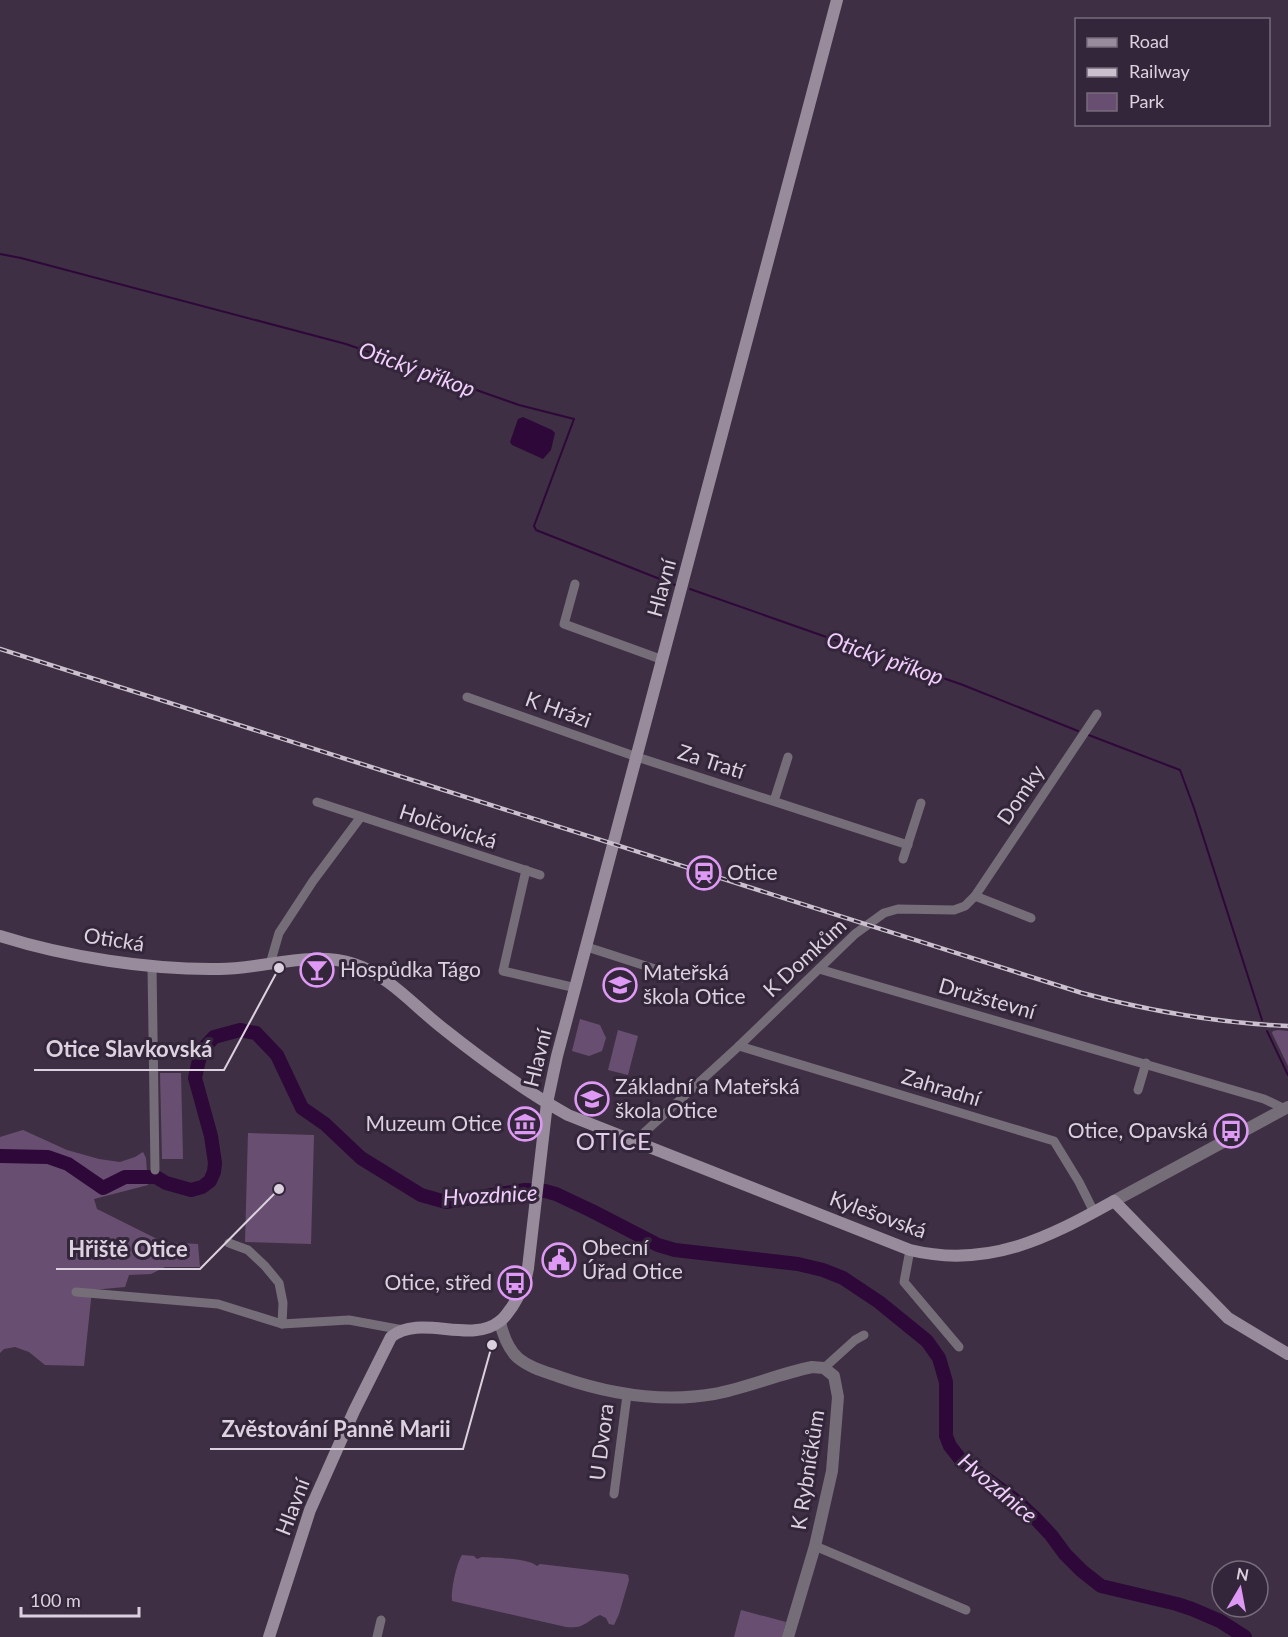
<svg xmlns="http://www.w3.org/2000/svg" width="1288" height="1637" viewBox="0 0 1288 1637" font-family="Lato,sans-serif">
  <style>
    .green { fill: #684f71 }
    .water { fill: #2d0838 }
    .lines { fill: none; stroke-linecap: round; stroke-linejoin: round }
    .stream { stroke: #2d0838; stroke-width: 2 }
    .river { stroke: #2d0838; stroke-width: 14 }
    .minor { stroke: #756d78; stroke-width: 9 }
    .tertiary { stroke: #756d78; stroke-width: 12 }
    .secondary { stroke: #988c9c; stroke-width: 12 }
    .rail-casing { stroke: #cbc0ce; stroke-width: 4.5 }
    .rail { stroke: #34263a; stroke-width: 2; stroke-dasharray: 7; stroke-linecap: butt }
    .labels { text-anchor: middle; stroke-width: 6; stroke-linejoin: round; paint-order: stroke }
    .street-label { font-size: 21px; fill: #dcd2df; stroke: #34263a }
    .poi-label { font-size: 21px; fill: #dcd2df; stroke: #34263a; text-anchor: start }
    .water-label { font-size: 22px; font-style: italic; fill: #f1cefd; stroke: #34263a }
    .quarter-label { font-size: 24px; letter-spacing: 1.5px; fill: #e2cee8; stroke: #34263a }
    .leader { fill: none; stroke: #dcd2df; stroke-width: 2 }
    .callout-dot { fill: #dcd2df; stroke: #34263a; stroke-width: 2 }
    .callout-label { font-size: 22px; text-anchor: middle; font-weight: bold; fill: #dcd2df; stroke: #34263a; stroke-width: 6; stroke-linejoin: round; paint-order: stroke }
  </style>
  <rect width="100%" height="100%" fill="#3f2f44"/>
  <g class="green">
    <path d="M 580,1019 L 600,1025 L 606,1038 L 602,1051 L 589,1056 L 572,1051 Z"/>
    <path d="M 618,1030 L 638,1036 L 628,1075 L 608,1070 Z"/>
    <path d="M 1278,1030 L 1288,1031 L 1288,1066 L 1272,1033 L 1273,1031 Z"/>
    <path d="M 160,1073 L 181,1073 L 183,1159 L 162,1159 Z"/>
    <path d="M 23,1130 L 67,1150 L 99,1159 L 120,1162 L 135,1157 L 143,1152 L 146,1158 L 148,1185 L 94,1199 L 97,1209 L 163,1242 L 198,1244 L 200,1267 L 165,1267 L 151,1274 L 129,1275 L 125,1287 L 92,1290 L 84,1366 L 45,1365 L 29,1352 L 15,1347 L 4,1349 L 0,1353 L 0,1137 Z"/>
    <path d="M 248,1133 L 314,1135 L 311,1244 L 245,1242 Z"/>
    <path d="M 462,1555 L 474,1556 L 477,1559 L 482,1557 C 496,1558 528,1558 537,1566 L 540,1564 L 625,1574 L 628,1575 L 629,1580 L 619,1614 L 614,1625 L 609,1624 L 606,1618 L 600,1615 C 586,1621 585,1629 566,1627 L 452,1601 C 451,1590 456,1565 462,1555 Z"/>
    <path d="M 741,1610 L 786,1622 L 782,1637 L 734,1637 Z"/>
  </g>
  <path class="water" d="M 523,417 L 552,430 L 555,433 L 551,450 L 543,459 L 512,445 L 510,442 L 518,419 Z"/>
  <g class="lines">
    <g class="stream">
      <path d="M 0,254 L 21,258 L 346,344 L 519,405 L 574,419 L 534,526 L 536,530 L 675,585"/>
      <path d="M 690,589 L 963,685 L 1078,731"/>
      <path d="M 1086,734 L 1180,770 L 1194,808 L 1262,1020"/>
      <path d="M 1267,1031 L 1288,1075"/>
    </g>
    <path class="river" d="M 0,1156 L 48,1157 L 68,1164 L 103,1188 L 125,1177 L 156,1177 L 166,1183 L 191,1190 L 202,1187 L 210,1181 L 214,1172 L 215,1163 L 211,1136 L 195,1078 L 198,1064 L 202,1050 L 214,1037 L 240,1030 L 256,1033 L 277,1055 L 302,1108 L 325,1124 L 361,1158 L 421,1195 L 446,1202 L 525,1190 L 545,1191 L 556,1194 L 592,1211 L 658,1245 L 675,1250 L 798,1264 L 823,1270 L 843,1278 L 879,1302 L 927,1341 L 939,1358 L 946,1382 L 946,1436 L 950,1446 L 961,1460 L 1019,1503 L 1035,1518 L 1051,1535 L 1065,1554 L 1082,1571 L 1101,1586 L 1177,1604 L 1192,1609 L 1220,1621 L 1245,1637"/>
    <g class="minor">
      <path d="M 575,584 L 564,624 L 663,660"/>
      <path d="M 467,697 L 637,757 L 908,845"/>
      <path d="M 774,801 L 788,757"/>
      <path d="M 317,802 L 540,875"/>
      <path d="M 903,859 L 921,803"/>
      <path d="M 526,870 L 503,971 L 576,988"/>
      <path d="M 975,896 L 1031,918"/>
      <path d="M 587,947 L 683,978"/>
      <path d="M 270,964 L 279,933 L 313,881 L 360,818"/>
      <path d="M 152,966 L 155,1170"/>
      <path d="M 819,969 L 1264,1099 L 1285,1109"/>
      <path d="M 739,1046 L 1054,1141 L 1079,1182 L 1094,1212"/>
      <path d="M 1138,1090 L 1146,1063"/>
      <path d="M 635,1141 L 739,1046 L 855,934 L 884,913 L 898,909 L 954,910 L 965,906 L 975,896 L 1097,714"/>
      <path d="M 229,1243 L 248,1250 L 265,1266 L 279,1283 L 283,1303 L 282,1324"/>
      <path d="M 910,1250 L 904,1282 L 959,1347"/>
      <path d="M 76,1292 L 218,1304 L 282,1324 L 349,1320 L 403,1330"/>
      <path d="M 824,1368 L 855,1340 L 864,1335"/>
      <path d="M 614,1494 L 627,1395"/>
      <path d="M 815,1546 L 966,1610"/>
      <path d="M 377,1637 L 381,1620"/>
    </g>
    <g class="tertiary">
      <path d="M 1114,1201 L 1288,1107"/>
      <path d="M 500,1322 C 503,1335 508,1349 518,1358 C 530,1368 546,1372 560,1377 C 609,1394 662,1403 714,1394 C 747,1388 778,1374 812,1367 L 824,1368 L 834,1376 L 838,1397 L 832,1471 L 815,1546 L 788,1637"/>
    </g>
    <g class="secondary">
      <path d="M 0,936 C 66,957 150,970 219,969 C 264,969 310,950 354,964 C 390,976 416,1008 445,1030 C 484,1061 525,1091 568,1115 L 910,1250 C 988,1269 1048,1238 1114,1201 L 1228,1318 L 1288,1354"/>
      <path d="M 269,1637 L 310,1510 L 354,1411 L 391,1337 C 420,1313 471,1345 500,1321 C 505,1318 508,1312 512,1307 C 520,1294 526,1284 528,1268 L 547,1103 L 557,1056 L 837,0"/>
    </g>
    <defs>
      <path id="rail" d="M 0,649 L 1082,993 C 1149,1011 1218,1023 1288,1026"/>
    </defs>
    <use href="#rail" class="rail-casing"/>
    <use href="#rail" class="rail"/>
  </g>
  <defs>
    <symbol id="station-ring" viewBox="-11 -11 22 22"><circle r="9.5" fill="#34263a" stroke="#dd99f4" stroke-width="1.5"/><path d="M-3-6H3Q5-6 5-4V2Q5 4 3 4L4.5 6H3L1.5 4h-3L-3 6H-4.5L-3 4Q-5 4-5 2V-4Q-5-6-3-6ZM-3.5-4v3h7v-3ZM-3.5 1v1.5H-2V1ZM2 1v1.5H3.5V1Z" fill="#dd99f4"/></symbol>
    <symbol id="bar-ring" viewBox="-11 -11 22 22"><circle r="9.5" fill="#34263a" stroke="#dd99f4" stroke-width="1.5"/><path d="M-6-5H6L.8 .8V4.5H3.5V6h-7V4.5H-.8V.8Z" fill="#dd99f4"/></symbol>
    <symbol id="school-ring" viewBox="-11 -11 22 22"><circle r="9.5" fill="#34263a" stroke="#dd99f4" stroke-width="1.5"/><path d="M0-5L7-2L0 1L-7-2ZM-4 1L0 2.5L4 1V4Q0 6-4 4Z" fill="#dd99f4"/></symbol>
    <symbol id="museum-ring" viewBox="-11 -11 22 22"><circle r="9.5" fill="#34263a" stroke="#dd99f4" stroke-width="1.5"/><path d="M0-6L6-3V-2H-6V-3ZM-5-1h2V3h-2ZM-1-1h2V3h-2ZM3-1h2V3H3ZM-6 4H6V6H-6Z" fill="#dd99f4"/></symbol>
    <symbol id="bus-ring" viewBox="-11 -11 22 22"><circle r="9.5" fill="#34263a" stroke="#dd99f4" stroke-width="1.5"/><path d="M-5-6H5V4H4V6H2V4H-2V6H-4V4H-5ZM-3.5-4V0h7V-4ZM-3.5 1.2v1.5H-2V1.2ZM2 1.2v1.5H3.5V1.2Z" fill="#dd99f4"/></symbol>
    <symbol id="civic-ring" viewBox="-11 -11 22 22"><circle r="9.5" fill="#34263a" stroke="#dd99f4" stroke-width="1.5"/><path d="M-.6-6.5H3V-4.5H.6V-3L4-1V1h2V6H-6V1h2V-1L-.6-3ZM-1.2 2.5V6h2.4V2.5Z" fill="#dd99f4"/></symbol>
  </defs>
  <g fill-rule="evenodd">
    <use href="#station-ring" x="685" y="854" width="38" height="38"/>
    <use href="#bar-ring" x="298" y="951" width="38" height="38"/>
    <use href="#school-ring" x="601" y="966" width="38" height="38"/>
    <use href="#school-ring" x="573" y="1080" width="38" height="38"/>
    <use href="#museum-ring" x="506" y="1105" width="38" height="38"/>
    <use href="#bus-ring" x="1212" y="1112" width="38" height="38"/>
    <use href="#civic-ring" x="540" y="1241" width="38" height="38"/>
    <use href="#bus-ring" x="496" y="1264" width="38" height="38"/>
  </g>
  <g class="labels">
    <g class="street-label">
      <text transform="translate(662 588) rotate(-75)" y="7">Hlavní</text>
      <text transform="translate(558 710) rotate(20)" y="7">K Hrázi</text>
      <text transform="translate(711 762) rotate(18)" y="7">Za Tratí</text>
      <text transform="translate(1021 795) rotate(-56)" y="7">Domky</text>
      <text transform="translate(448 827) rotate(18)" y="7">Holčovická</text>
      <text transform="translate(114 940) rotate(9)" y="7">Otická</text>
      <text transform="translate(805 958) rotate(-43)" y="7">K Domkům</text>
      <text transform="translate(987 999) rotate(16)" y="7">Družstevní</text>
      <text transform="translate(538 1058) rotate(-76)" y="7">Hlavní</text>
      <text transform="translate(941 1088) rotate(17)" y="7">Zahradní</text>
      <text transform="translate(878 1215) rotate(20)" y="7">Kylešovská</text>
      <text transform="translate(602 1442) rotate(-83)" y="7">U Dvora</text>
      <text transform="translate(808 1470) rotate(-81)" y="7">K Rybníčkům</text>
      <text transform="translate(293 1507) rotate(-69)" y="7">Hlavní</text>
    </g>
    <g class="poi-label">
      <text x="727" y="880">Otice</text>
      <text x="340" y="977">Hospůdka Tágo</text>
      <text x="643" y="980">Mateřská<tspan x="643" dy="24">škola Otice</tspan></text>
      <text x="615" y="1094">Základní a Mateřská<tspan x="615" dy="24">škola Otice</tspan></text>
      <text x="502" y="1131" text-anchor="end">Muzeum Otice</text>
      <text x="1208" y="1138" text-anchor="end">Otice, Opavská</text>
      <text x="582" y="1255">Obecní<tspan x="582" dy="24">Úřad Otice</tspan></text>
      <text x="492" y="1290" text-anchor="end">Otice, střed</text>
    </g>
    <g class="water-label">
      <text transform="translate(417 369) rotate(20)" y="8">Otický příkop</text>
      <text transform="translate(885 658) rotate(19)" y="8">Otický příkop</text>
      <text transform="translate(490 1195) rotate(-3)" y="8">Hvozdnice</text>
      <text transform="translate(998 1488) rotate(40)" y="8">Hvozdnice</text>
    </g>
    <g class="quarter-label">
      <text x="614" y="1150">OTICE</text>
    </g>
  </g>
  <path class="leader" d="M279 968L224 1070H34M279 1189L200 1269H56M492 1345L463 1449H210"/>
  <g class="callout-dot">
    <circle cx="279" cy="968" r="6"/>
    <circle cx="279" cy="1189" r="6"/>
    <circle cx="492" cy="1345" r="6"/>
  </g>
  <g class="callout-label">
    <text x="129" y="1057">Otice Slavkovská</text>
    <text x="128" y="1257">Hřiště Otice</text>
    <text x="336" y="1437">Zvěstování Panně Marii</text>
  </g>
  <rect x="1075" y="18" width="195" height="108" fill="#34263a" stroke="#776b7c" stroke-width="1.5"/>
  <rect x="1087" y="38" width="30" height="9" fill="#988c9c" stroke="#776b7c" stroke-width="1.5"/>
  <text x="1129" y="48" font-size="18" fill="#dcd2df">Road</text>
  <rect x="1087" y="68" width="30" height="9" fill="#cbc0ce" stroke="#776b7c" stroke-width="1.5"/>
  <text x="1129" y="78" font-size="18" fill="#dcd2df">Railway</text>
  <rect x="1087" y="93" width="30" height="18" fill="#684f71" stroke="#776b7c" stroke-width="1.5"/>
  <text x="1129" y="108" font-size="18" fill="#dcd2df">Park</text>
  <g transform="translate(1240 1589) rotate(10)"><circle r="28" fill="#34263a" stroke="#776b7c" stroke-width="1.5"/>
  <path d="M0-4.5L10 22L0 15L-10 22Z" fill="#dd99f4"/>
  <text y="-9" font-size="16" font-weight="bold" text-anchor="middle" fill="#dcd2df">N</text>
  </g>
  <path d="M21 1607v9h118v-9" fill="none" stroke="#dcd2df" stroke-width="3"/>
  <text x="30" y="1607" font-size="18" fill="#dcd2df" stroke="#34263a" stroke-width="4.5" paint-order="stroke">100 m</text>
</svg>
